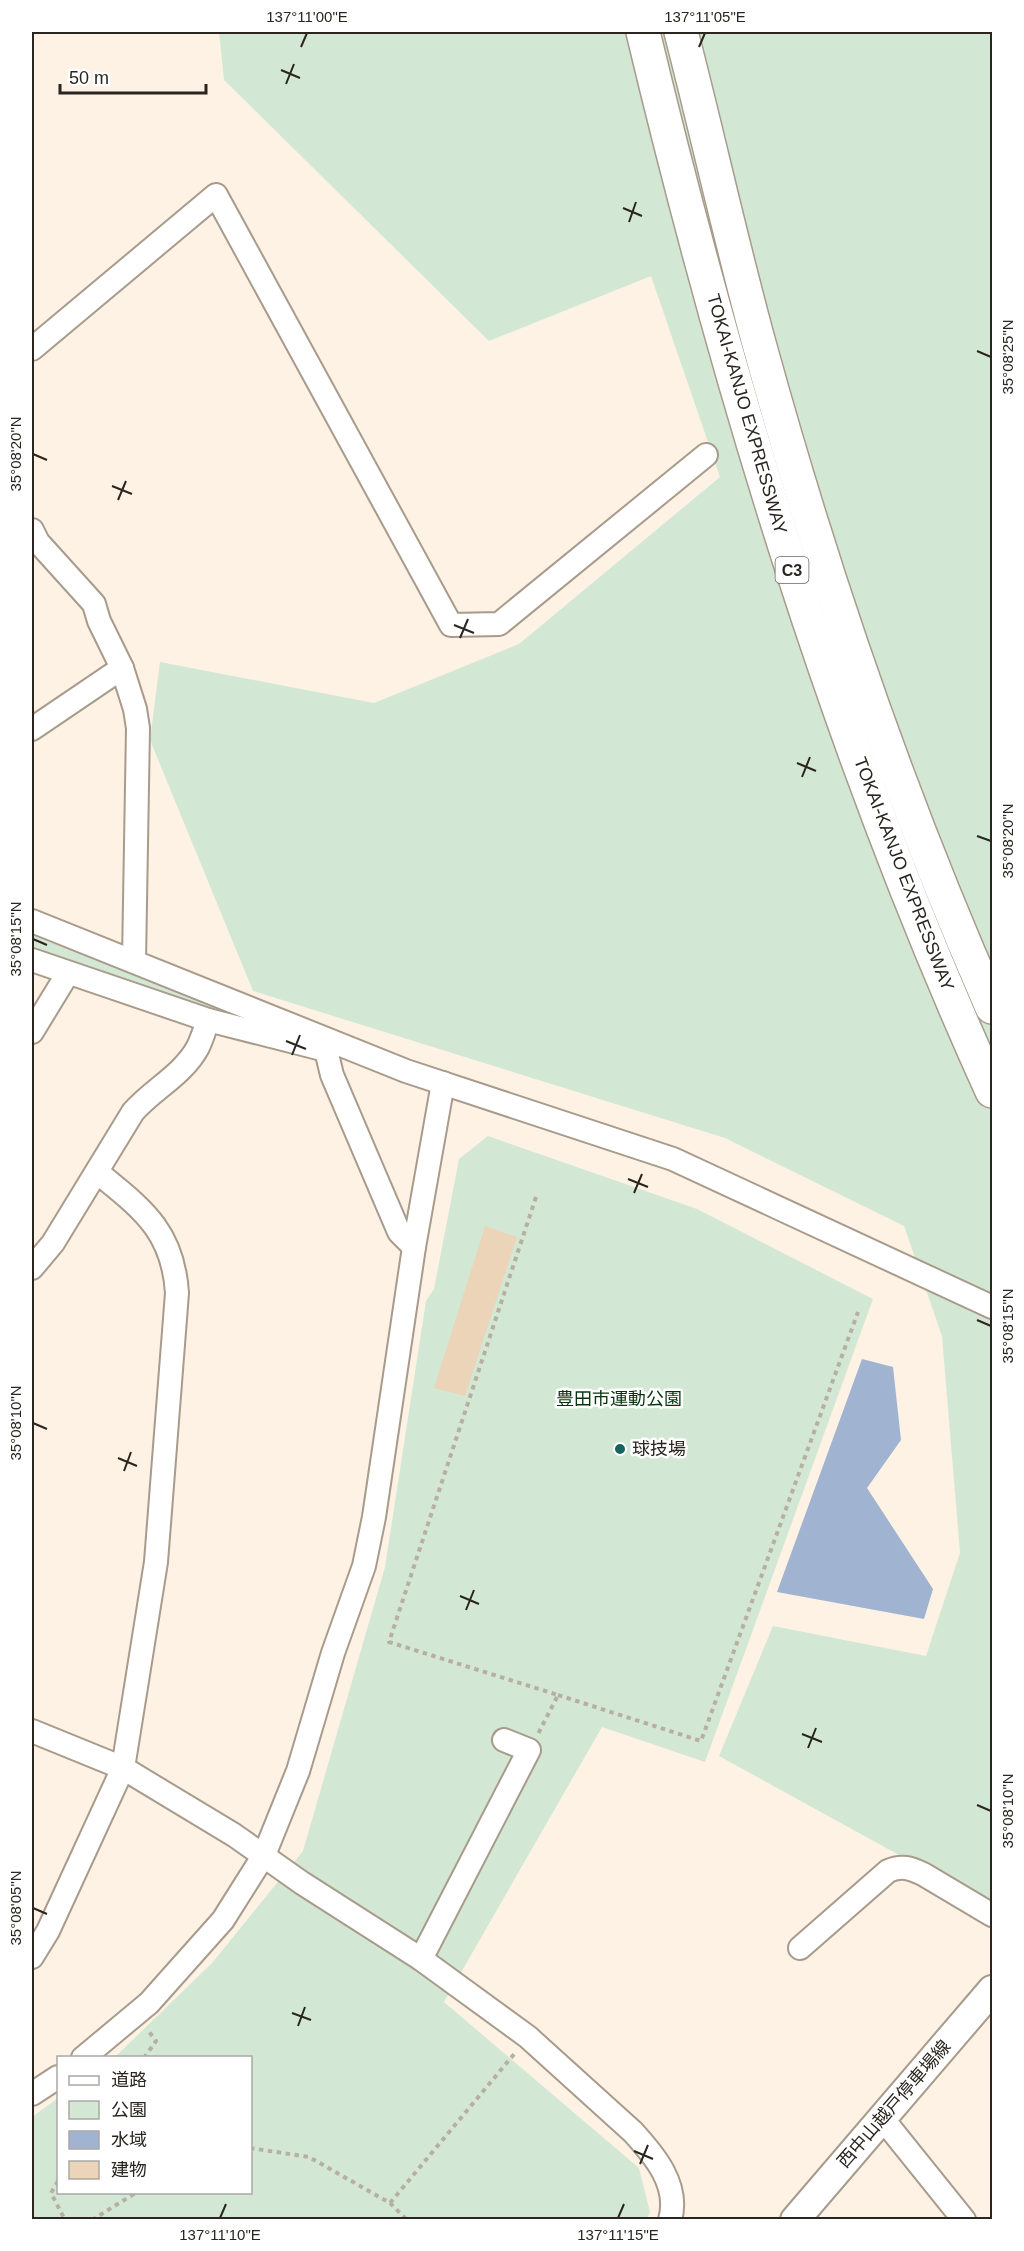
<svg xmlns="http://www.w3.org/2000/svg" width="1024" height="2251" viewBox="0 0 1024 2251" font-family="Helvetica,'Noto Sans JP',sans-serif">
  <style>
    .green { fill: #d3e8d4 }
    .water { fill: #a0b3d0 }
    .building { fill: #ebd4b7 }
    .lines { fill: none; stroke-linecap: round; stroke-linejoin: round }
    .minor-casing { stroke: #a89b8b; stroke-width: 26 }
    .major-casing { stroke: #a89b8b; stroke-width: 32 }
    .highway-casing { stroke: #a89b8b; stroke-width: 36 }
    .path { stroke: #b8afa3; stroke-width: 4; stroke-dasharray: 4.5 4.5; stroke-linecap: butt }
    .minor { stroke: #fff; stroke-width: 22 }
    .major { stroke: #fff; stroke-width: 28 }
    .highway { stroke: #fff; stroke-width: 33 }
    .ticks { fill: none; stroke: #2a251e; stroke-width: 2 }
    .poi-dot { fill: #16635f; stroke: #fff; stroke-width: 2 }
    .labels { text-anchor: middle; stroke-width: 5; stroke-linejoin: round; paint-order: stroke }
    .shield { fill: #fff; stroke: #6a6662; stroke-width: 1.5 }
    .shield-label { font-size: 16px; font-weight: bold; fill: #2a251e }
    .street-label { font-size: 18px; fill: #2a251e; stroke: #fff }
    .park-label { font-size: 18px; fill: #07330f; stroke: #fff }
    .poi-label { font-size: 18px; fill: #2a251e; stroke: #fff; text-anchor: start }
    .neatline { fill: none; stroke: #2a251e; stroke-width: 2 }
    .ticks-label { font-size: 15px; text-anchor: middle; fill: #2a251e }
  </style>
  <rect width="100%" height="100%" fill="#fdf2e4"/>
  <g class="green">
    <path d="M 219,32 L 992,32 L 992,1906 L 719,1756 L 773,1626 L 926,1656 L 960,1553 L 942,1336 L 904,1226 L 725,1138 L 253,991 L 150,740 L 160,662 L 374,703 L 519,644 L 720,477 L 651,276 L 489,341 L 224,80 Z"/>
    <path d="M 32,933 L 46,941 L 184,990 L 291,1033 L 179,999 L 32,948 Z"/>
    <path d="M 488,1136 L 697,1209 L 873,1299 L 705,1762 L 602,1727 L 444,2002 L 639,2168 L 650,2212 L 647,2219 L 32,2219 L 32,2117 L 58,2098 L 58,2192 L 250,2192 L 250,2058 L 115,2057 L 212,1963 L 303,1851 L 385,1567 L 426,1301 L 434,1289 L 459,1159 Z"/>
  </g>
  <path class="water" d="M 862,1359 L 893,1367 L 901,1440 L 867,1488 L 933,1589 L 924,1619 L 777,1592 Z"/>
  <path class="building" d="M 485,1226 L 517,1237 L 465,1396 L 434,1388 Z"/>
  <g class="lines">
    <defs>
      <g id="minor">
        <path d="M 32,349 L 216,195 L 451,625 L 499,624 L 706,455"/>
        <path d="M 32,530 L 38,542 L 94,604 L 99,621 L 122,668 L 135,709 L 138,728 L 134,961"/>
        <path d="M 32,729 L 122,668"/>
        <path d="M 32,921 L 406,1071 L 673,1159 L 992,1307"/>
        <path d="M 32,960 L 208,1020 L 318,1048"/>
        <path d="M 32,1032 L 68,973"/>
        <path d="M 326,1050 L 332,1075 L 399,1232 L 414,1247"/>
        <path d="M 32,1268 L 53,1243 L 133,1112 C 153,1089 183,1075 198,1047 C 202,1039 205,1029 208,1020"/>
        <path d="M 32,1731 L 123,1768 L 234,1835 L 302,1883 L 421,1959 L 528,2037 L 633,2132 C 654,2155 680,2185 670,2220"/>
        <path d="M 800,1948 L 888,1871 C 902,1865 910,1868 923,1874 L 992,1915"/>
        <path d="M 32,1957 L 48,1931 L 123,1768 L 156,1562 L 177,1293 C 173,1230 141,1208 97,1172"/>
        <path d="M 421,1959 L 529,1750 L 504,1740"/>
        <path d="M 83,2058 L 149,2003 L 223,1920 L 264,1855 L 298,1771 L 333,1653 L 364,1566 L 374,1517 L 414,1247 L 443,1083"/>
        <path d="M 32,2094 L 58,2077"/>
        <path d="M 882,2118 L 964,2220"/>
      </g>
      <path id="major" d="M 795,2220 L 992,1990"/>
      <g id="highway">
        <path d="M 643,32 C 729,391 839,754 992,1091"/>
        <path d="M 681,32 C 708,136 731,242 760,347 C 822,572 898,794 992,1007"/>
      </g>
    </defs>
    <use href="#minor" class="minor-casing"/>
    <use href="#major" class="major-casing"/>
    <use href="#highway" class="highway-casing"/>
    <g class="path">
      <path d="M 536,1197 L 389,1642 L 558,1695 L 538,1734"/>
      <path d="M 558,1695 L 701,1741 L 858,1312"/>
      <path d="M 144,2058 L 156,2041 L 147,2029"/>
      <path d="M 250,2148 L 309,2157 L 390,2203 L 515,2053"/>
      <path d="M 58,2181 L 51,2193 L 65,2220"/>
      <path d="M 390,2203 L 407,2220"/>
      <path d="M 92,2220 L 137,2192"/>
    </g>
    <use href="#minor" class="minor"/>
    <use href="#major" class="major"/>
    <use href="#highway" class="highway"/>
  </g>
  <path class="ticks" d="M 301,47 L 307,33M 699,47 L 705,33M 281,70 L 300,78M 286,84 L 294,64M 623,208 L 642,216M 629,222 L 636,202M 977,351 L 991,357M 33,454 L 47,460M 112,486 L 132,494M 118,500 L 126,481M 454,625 L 474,633M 460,638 L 468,619M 797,763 L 816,771M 802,777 L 810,757M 977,836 L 991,841M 33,939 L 47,945M 286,1041 L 306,1049M 292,1055 L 300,1035M 628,1179 L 648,1187M 634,1193 L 642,1174M 977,1320 L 991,1326M 33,1423 L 47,1429M 118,1458 L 137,1466M 124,1471 L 131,1452M 460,1596 L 479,1604M 466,1610 L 474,1590M 802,1734 L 822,1742M 808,1748 L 816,1728M 977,1805 L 991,1811M 33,1908 L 47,1914M 292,2013 L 311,2020M 298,2026 L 305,2007M 634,2151 L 653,2159M 640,2164 L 648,2145M 220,2218 L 226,2204M 618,2218 L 624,2204"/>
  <circle class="poi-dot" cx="620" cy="1449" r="6"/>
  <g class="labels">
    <rect class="shield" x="775.5" y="557" width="33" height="26" rx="4.5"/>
    <g class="shield-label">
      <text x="792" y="576">C3</text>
    </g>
    <g class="street-label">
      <text transform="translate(747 414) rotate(74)" y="6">TOKAI-KANJO EXPRESSWAY</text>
      <text transform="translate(904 874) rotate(69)" y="6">TOKAI-KANJO EXPRESSWAY</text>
      <text transform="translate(894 2104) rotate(-49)" y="6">西中山越戸停車場線</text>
    </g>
    <g class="park-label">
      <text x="619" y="1405">豊田市運動公園</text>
    </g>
    <g class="poi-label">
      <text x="632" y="1455">球技場</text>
    </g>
  </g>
  <rect width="1024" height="2251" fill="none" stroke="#ffffff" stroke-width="66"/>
  <rect x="57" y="2056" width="195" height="138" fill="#ffffff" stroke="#aaa8a5" stroke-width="1.5"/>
  <rect x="69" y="2076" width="30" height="9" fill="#ffffff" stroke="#aaa8a5" stroke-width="1.5"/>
  <text x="111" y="2086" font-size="18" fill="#2a251e">道路</text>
  <rect x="69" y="2101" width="30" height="18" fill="#d3e8d4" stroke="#aaa8a5" stroke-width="1.5"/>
  <text x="111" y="2116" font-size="18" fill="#2a251e">公園</text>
  <rect x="69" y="2131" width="30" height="18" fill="#a0b3d0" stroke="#aaa8a5" stroke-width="1.5"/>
  <text x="111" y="2146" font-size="18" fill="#2a251e">水域</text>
  <rect x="69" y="2161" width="30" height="18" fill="#ebd4b7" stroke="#aaa8a5" stroke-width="1.5"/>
  <text x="111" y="2176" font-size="18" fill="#2a251e">建物</text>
  <path d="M60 84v9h146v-9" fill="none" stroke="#2a251e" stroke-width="3"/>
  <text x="69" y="84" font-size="18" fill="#2a251e" stroke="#ffffff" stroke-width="4.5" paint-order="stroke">50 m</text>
  <rect x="33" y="33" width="958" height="2185" class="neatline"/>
  <g class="ticks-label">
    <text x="307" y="22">137°11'00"E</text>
    <text x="705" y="22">137°11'05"E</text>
    <text transform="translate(1008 357) rotate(-90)" y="5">35°08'25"N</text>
    <text transform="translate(16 454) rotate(-90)" y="5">35°08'20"N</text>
    <text transform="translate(1008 841) rotate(-90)" y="5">35°08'20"N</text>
    <text transform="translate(16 939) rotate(-90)" y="5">35°08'15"N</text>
    <text transform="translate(1008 1326) rotate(-90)" y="5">35°08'15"N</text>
    <text transform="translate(16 1423) rotate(-90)" y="5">35°08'10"N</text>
    <text transform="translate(1008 1811) rotate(-90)" y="5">35°08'10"N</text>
    <text transform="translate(16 1908) rotate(-90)" y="5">35°08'05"N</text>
    <text x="220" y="2240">137°11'10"E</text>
    <text x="618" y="2240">137°11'15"E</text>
  </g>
</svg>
